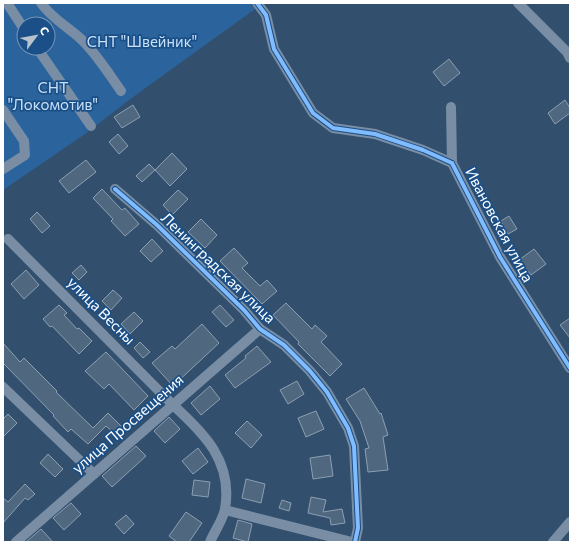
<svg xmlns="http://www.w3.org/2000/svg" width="573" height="545" viewBox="0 0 573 545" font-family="Commissioner,sans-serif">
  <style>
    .green { fill: #2b649d; fill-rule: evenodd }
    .building { fill: #4f677f; stroke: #8d9fb2 }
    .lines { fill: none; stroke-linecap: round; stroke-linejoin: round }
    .minor { stroke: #798ea4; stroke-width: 10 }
    .cycleway-casing { stroke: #1a4f87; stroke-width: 6 }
    .cycleway { stroke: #80bcff; stroke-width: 4 }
    .labels { text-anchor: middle; stroke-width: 3.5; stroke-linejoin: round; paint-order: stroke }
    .park-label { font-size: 15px; fill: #c8e0f9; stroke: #1a4f87 }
    .street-label { font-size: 15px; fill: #fff; stroke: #1a4f87 }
  </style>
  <rect width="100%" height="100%" fill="#32506e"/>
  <path class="green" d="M 3,3 L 250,3 L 255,9 L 133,97 L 85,134 L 3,190 ZM 24,24 L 48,24 L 48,48 L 24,48 Z"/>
  <g class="building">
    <path d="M 449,59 L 460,73 L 444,86 L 433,72 Z"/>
    <path d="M 565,100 L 570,108 L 570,113 L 555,124 L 548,113 Z"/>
    <path d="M 133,105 L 140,117 L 122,128 L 114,117 Z"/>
    <path d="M 118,134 L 128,146 L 119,154 L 109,142 Z"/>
    <path d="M 172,153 L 187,169 L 170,186 L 155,170 Z"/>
    <path d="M 86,160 L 96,172 L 69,193 L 59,181 Z"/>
    <path d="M 149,164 L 155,170 L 142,182 L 136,176 Z"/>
    <path d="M 102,189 L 122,210 L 125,208 L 139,224 L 125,236 L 111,221 L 113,219 L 93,198 Z"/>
    <path d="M 178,190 L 188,199 L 172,215 L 163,205 Z"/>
    <path d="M 37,212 L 50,226 L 42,233 L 30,219 Z"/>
    <path d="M 509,216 L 517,229 L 508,234 L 501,221 Z"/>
    <path d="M 201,219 L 217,235 L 205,248 L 188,232 Z"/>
    <path d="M 152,239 L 163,251 L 151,262 L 140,251 Z"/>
    <path d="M 234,248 L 248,263 L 242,268 L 260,286 L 267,280 L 277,291 L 262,304 L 220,261 Z"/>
    <path d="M 534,249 L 546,264 L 531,275 L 519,260 Z"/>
    <path d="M 81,265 L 87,272 L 79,280 L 72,273 Z"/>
    <path d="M 26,270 L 39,285 L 24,299 L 11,284 Z"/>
    <path d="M 113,290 L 122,298 L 111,310 L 102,301 Z"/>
    <path d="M 286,303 L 312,329 L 315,325 L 327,336 L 321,342 L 342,364 L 330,376 L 298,344 L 299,342 L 273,315 Z"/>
    <path d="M 59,305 L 67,313 L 64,315 L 77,329 L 79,328 L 92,341 L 79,354 L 52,326 L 50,327 L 43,319 Z"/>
    <path d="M 220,305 L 234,320 L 226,327 L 212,312 Z"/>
    <path d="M 134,312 L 143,321 L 130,334 L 121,324 Z"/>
    <path d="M 570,318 L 570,338 L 560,325 Z"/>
    <path d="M 202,324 L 219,343 L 173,386 L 152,363 L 172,346 L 175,349 Z"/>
    <path d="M 140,342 L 150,352 L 143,358 L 134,348 Z"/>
    <path d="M 3,343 L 20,362 L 24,358 L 57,391 L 56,392 L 93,428 L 108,413 L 122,427 L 115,434 L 106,426 L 88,444 L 71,429 L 68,432 L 53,416 L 54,415 L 3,363 Z"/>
    <path d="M 257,346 L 271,362 L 235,388 L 225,375 L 246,358 L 245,356 Z"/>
    <path d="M 106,352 L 148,396 L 134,410 L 109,384 L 104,389 L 85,371 Z"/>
    <path d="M 297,381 L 304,394 L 288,404 L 280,390 Z"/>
    <path d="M 210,386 L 220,399 L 201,415 L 191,403 Z"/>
    <path d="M 364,388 L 380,414 L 381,413 L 388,435 L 383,437 L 388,470 L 368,472 L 365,449 L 369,448 L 360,421 L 346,399 Z"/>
    <path d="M 316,411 L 324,429 L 306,437 L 298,418 Z"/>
    <path d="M 8,414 L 17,423 L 3,437 L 3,419 Z"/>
    <path d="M 169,417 L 180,429 L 165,443 L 154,431 Z"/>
    <path d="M 247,421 L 262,435 L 251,448 L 235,433 Z"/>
    <path d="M 136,446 L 146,456 L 112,487 L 102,476 Z"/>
    <path d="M 198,448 L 208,462 L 193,474 L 182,461 Z"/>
    <path d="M 48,454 L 63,469 L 55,477 L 40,463 Z"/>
    <path d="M 330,455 L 333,476 L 313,479 L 310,458 Z"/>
    <path d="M 246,479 L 265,484 L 261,503 L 242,498 Z"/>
    <path d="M 194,480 L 210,482 L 208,497 L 192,495 Z"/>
    <path d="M 25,484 L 35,494 L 28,500 L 25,498 L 3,523 L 3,498 L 8,502 Z"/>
    <path d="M 311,497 L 326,500 L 323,512 L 342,509 L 345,523 L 331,525 L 330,518 L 308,513 Z"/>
    <path d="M 282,500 L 291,503 L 289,511 L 279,508 Z"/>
    <path d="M 71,503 L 81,514 L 64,530 L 53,518 Z"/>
    <path d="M 186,512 L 202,523 L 189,542 L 177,542 L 169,536 Z"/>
    <path d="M 126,515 L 134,524 L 124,534 L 115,524 Z"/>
    <path d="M 238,520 L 252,524 L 248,542 L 233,538 Z"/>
    <path d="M 41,529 L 53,542 L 26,542 Z"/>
  </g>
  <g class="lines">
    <g class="minor">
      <path d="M 7,3 L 24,29"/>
      <path d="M 41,3 C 52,19 70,28 83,41 C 98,56 109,74 121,91"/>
      <path d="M 257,3 L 266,15 L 274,49 L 313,113 L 333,128 L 375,134 L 423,150 L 452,163 L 500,257 L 570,368"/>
      <path d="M 518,3 L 567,52 L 570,58"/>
      <path d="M 37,48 L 91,126"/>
      <path d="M 451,107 L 452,163"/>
      <path d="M 3,110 L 24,141 L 25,155 L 3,169"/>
      <path d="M 115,189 L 157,225 L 244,310 L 260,329 L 284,345 L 310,371 L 327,392 L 348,428 L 354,446 L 358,528 L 355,542"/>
      <path d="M 8,239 L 173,405 C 205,434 233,462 225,509 C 223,520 214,532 210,542"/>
      <path d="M 3,387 L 94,474"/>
      <path d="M 225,510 L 352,542"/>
      <path d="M 16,542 L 260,329"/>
      <path d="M 553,542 L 570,522"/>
    </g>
    <defs>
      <g id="cycleway">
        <path d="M 257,3 L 266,15 L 274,49 L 313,113 L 333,128 L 375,134 L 423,150 L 452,163 L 500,257 L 570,368"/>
        <path d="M 115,189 L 157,225 L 244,310 L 260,329 L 284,345 L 310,371 L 327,392 L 348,428 L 354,446 L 358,528 L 355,542"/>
      </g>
    </defs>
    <use href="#cycleway" class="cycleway-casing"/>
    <use href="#cycleway" class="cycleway"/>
  </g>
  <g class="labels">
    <g class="park-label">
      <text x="142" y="47">СНТ "Швейник"</text>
      <text x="53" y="93">СНТ<tspan x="53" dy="17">"Локомотив"</tspan></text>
    </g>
    <g class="street-label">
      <text transform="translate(499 225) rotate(62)" y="5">Ивановская улица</text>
      <text transform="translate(218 268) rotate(44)" y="5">Ленинградская улица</text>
      <text transform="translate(101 311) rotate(45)" y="5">улица Весны</text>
      <text transform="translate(128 424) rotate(-41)" y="5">улица Просвещения</text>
    </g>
  </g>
  <rect width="573" height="545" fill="none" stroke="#ffffff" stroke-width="8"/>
  <g transform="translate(36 36) rotate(58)"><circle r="19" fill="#1a4f87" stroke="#7695b7"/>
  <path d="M0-3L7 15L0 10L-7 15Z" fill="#b7c2cc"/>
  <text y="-6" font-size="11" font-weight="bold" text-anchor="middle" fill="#ffffff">С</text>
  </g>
</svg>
